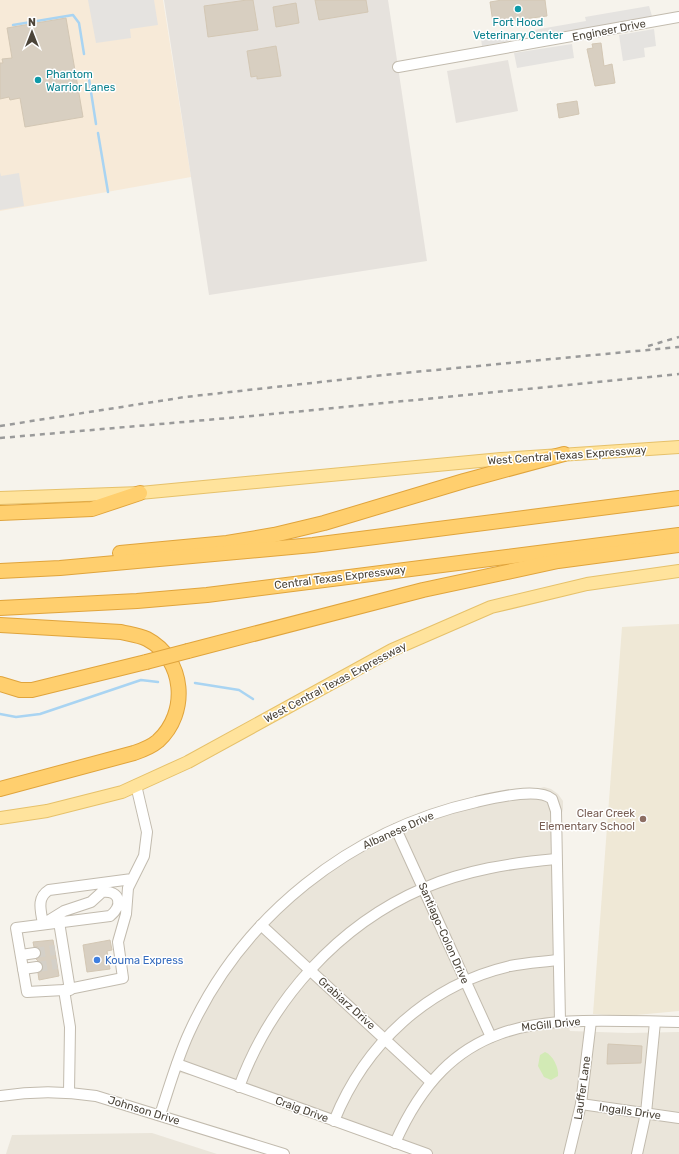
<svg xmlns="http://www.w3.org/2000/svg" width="679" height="1154" viewBox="0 0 679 1154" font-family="Rubik,sans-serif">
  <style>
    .residential { fill: #eae5da }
    .commercial { fill: #f7ead8 }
    .industrial { fill: #e6e2dd }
    .education { fill: #efe8d6 }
    .green { fill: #d2eab5 }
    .parking { fill: #e5e3e0 }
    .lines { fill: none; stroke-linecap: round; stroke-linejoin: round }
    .stream { stroke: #a9d4f2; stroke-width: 2.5 }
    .building { fill: #d8cfc1; stroke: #d3c7b4 }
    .minor-tunnel { stroke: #d4d0c8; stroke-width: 10; stroke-dasharray: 10 5; stroke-linecap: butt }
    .minor-casing { stroke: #c2bbae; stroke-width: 12 }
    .major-casing { stroke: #e6c16a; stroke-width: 14 }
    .highway-casing { stroke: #e0a43c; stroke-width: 16 }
    .minor { stroke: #fff; stroke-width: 10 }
    .major { stroke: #ffe39c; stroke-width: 12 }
    .highway { stroke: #ffcf6e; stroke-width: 14 }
    .rail { stroke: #9a9a9a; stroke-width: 2.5; stroke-dasharray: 5 5; stroke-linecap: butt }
    .highway-bridge-casing { stroke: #e0a43c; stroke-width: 16; stroke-linecap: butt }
    .highway-bridge { stroke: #ffcf6e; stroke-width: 14 }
    .culture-dot { fill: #0f9aa8; stroke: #fff; stroke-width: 1.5 }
    .education-dot { fill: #8d6e63; stroke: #fff; stroke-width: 1.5 }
    .shop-dot { fill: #3f7fe0; stroke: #fff; stroke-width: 1.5 }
    .labels { text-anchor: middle; stroke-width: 3; stroke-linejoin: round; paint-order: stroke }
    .culture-label { font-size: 11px; fill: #0d838f; stroke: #fff }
    .street-label { font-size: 11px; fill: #4b4439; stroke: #fff }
    .education-label { font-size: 11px; fill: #785e54; stroke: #fff; text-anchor: end }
    .shop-label { font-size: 11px; fill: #366cbe; stroke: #fff; text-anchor: start }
  </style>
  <rect width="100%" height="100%" fill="#f6f3ec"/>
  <g class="residential">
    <path d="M 544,787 L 551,789 L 558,794 L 563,801 L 563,809 L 560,821 L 564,1014 L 570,1031 L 628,1033 L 679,1032 L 679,1154 L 410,1154 L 194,1076 L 172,1071 L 185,1035 L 278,904 L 377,834 Z"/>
    <path d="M 152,1133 L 217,1154 L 6,1154 L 12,1135 Z"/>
  </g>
  <path class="commercial" d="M 0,0 L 163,0 L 191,177 L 0,211 Z"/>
  <g class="industrial">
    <path d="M 164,0 L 388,0 L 427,261 L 209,295 Z"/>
    <path d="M 508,60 L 518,111 L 456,123 L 447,71 Z"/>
  </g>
  <path class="education" d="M 679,624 L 679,1011 L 626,1016 L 593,1014 L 622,627 Z"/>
  <path class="green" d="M 545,1052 C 553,1055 559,1068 558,1076 L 551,1080 L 544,1077 L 538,1066 L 540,1055 Z"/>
  <g class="parking">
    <path d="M 88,0 L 154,0 L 158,25 L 130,29 L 131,38 L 96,43 Z"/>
    <path d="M 649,6 L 652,16 L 529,39 L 528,31 L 586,21 L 585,17 Z"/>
    <path d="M 654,29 L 656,46 L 644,48 L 645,57 L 623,61 L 619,35 Z"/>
    <path d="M 507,34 L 509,41 L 482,46 L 481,39 Z"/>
    <path d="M 572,44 L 574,58 L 517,68 L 514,53 Z"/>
    <path d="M 0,172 L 1,176 L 19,173 L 24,206 L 0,210 Z"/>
  </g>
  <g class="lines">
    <g class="stream">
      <path d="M 13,25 L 73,15 L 79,23 L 84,54"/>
      <path d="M 89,79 L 96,124"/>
      <path d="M 98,133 L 108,192"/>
      <path d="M 195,683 L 239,690 L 253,699"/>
      <path d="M 0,714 L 16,717 L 40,714 L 141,680 L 158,682"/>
    </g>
  </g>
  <g class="building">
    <path d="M 247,0 L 253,0 L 258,30 L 208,37 L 204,6 Z"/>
    <path d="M 315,0 L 366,0 L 368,12 L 319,20 Z"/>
    <path d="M 502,0 L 545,0 L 547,16 L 493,23 L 490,2 Z"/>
    <path d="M 296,3 L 299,23 L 276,27 L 273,7 Z"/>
    <path d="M 66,18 L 83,117 L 25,127 L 20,98 L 10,100 L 9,97 L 0,99 L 0,63 L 3,63 L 2,59 L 12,58 L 7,28 Z"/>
    <path d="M 601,43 L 604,66 L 612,64 L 615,83 L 595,86 L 587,49 L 593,48 L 592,44 Z"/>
    <path d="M 276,46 L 281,76 L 257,79 L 257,76 L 251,77 L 247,51 Z"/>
    <path d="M 577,101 L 579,114 L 559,118 L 557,104 Z"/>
    <path d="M 53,940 L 59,976 L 39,980 L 38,973 L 43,970 L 43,966 L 36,959 L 41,956 L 41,952 L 38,947 L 34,947 L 33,942 Z"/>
    <path d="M 110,940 L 112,950 L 107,951 L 110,969 L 87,972 L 83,945 Z"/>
    <path d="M 608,1044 L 642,1046 L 641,1063 L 607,1064 Z"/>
  </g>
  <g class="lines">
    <g class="minor-tunnel">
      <path d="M 35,953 L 55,950"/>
      <path d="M 37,967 L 57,964"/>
    </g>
    <defs>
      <g id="minor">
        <path d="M 398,67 L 679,17"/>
        <path d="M 396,829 L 491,1037"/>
        <path d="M 132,879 L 49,890 C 36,898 41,911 43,924 L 64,911 L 91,902 L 102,892 C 121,890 123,906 110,916 L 16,928 L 27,992 L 64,990 L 123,978 L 118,942 L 126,914 L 128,888 L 144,856 L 147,832 L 136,785"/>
        <path d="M 59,922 L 70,990"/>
        <path d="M 261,925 L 431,1082"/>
        <path d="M 21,955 L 35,953"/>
        <path d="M 23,969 L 37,967"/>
        <path d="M 64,990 L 70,1027 L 69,1092"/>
        <path d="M 177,1064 L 427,1154"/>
        <path d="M 239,1087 C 271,1000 338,925 424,888 C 466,870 511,863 556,859"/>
        <path d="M 0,1096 C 33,1091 63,1091 96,1096 L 284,1154"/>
        <path d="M 581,1104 L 679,1118"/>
        <path d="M 160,1115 C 169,1088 177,1059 189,1033 C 242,916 351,830 476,802 C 493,798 538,787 552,799 L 556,811 L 560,1021"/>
        <path d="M 334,1121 C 365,1044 428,985 510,966 C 525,963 542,962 558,960"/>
        <path d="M 395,1143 C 456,1005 551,1020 679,1022"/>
        <path d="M 569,1154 L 581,1104 L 591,1021"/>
        <path d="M 637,1154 L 646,1113 L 655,1022"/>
      </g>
      <g id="major">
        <path d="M 0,498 L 140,493 L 501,459 L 679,447"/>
        <path d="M 0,818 L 47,811 L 122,792 L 188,762 L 392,650 L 491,607 L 587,584 L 679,571"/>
      </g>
      <g id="highway">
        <path d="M 0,513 L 92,509 L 140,493"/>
        <path d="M 120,553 L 227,543 L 274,535 L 324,523 L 464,481 L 564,454"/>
        <path d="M 0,571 L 60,568 L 313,545 L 679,498"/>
        <path d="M 0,608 L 137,601 L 207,595 L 679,535"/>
        <path d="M 0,625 L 121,632 C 129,634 139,635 147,639 C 185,659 189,713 158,741 C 151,747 143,750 134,753 L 0,789"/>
        <path d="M 188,651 L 423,590 L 558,561 L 679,545"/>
        <path d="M 0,684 L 20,690 L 32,690 L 146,662"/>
      </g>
    </defs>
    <use href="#minor" class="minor-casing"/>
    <use href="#major" class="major-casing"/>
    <use href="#highway" class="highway-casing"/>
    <use href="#minor" class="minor"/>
    <use href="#major" class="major"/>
    <use href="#highway" class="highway"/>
    <g class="rail">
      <path d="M 648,346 L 679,337"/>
      <path d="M 0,426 L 185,397 L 393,374 L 679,347"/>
      <path d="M 0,438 L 252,416 L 679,374"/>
    </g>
    <defs>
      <path id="highway-bridge" d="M 146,662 L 188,651"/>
    </defs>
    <use href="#highway-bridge" class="highway-bridge-casing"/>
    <use href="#highway-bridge" class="highway-bridge"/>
  </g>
  <g class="culture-dot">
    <circle cx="518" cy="9" r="4"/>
    <circle cx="38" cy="80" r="4"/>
  </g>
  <circle class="education-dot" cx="643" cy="819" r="4"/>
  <circle class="shop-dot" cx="97" cy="960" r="4"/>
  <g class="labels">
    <g class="culture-label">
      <text x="518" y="26">Fort Hood<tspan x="518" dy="13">Veterinary Center</tspan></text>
      <text x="46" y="78" text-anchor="start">Phantom<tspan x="46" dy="13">Warrior Lanes</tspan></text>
    </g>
    <g class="street-label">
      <text transform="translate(609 30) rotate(-11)" y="4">Engineer Drive</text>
      <text transform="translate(567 455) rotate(-4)" y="4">West Central Texas Expressway</text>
      <text transform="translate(340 577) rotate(-7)" y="4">Central Texas Expressway</text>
      <text transform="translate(335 682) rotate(-28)" y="4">West Central Texas Expressway</text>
      <text transform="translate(398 830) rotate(-24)" y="4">Albanese Drive</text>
      <text transform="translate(444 933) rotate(66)" y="4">Santiago-Colon Drive</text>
      <text transform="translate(347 1003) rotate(42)" y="4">Grabiarz Drive</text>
      <text transform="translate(551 1024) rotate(-6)" y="4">McGill Drive</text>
      <text transform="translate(582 1088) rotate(-82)" y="4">Lauffer Lane</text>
      <text transform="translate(302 1109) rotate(20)" y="4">Craig Drive</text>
      <text transform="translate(144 1110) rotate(17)" y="4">Johnson Drive</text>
      <text transform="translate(630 1111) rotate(8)" y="4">Ingalls Drive</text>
    </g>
    <g class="education-label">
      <text x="635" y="817">Clear Creek<tspan x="635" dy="13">Elementary School</tspan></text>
    </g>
    <g class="shop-label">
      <text x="105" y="964">Kouma Express</text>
    </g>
  </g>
  <g transform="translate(32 32)" stroke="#ffffff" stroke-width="3" paint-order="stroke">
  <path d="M0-3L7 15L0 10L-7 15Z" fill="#4b4439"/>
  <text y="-6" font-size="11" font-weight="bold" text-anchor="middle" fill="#4b4439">N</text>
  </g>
</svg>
